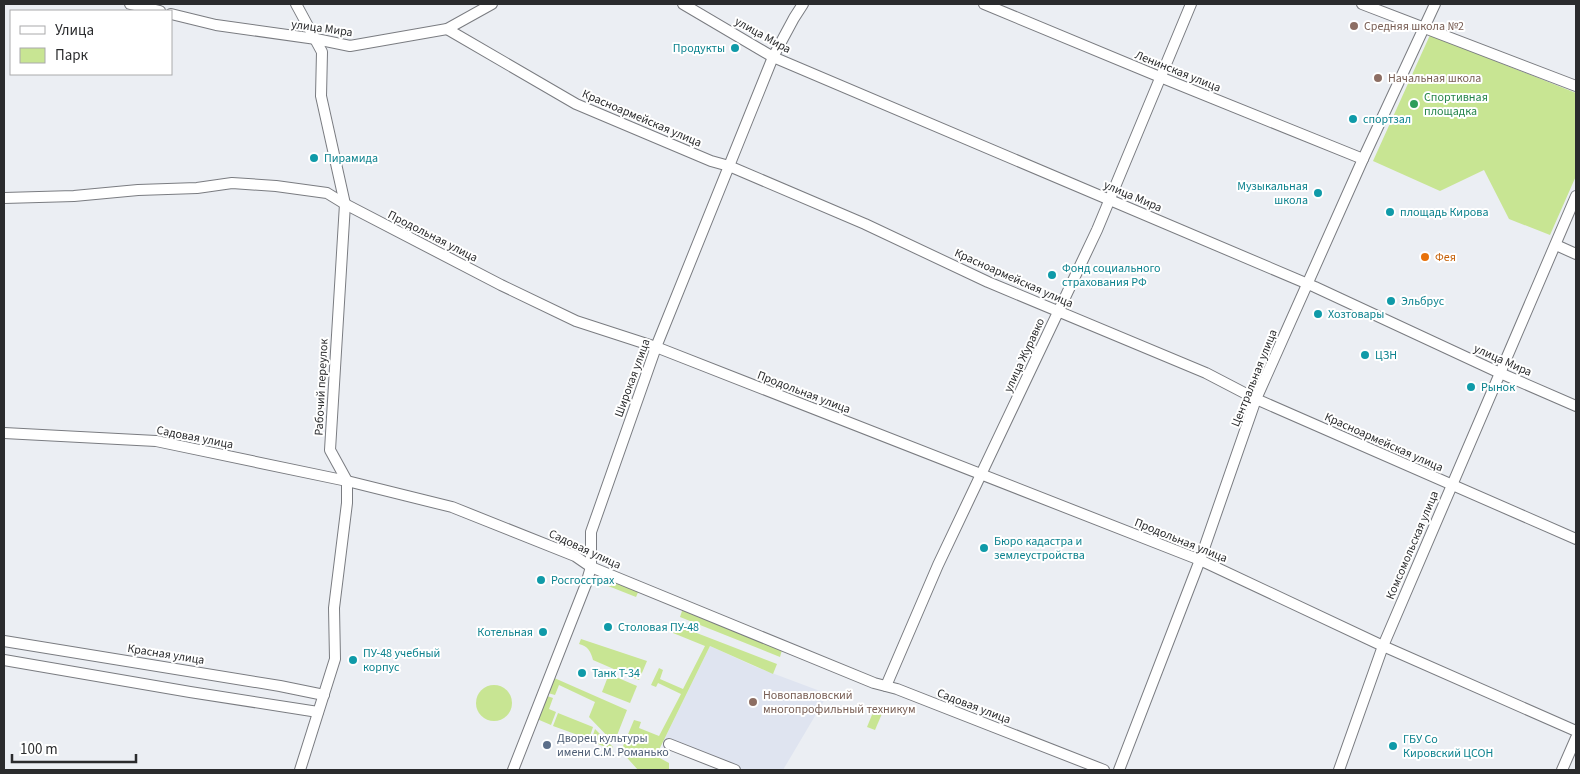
<svg xmlns="http://www.w3.org/2000/svg" width="1580" height="774" viewBox="0 0 1580 774" font-family="'Source Sans 3',sans-serif">
  <style>
    .built { fill: #dfe4f0 }
    .green { fill: #c8e593 }
    .lines { fill: none; stroke-linecap: round; stroke-linejoin: round }
    .minor-casing { stroke: #7a7c81; stroke-width: 12 }
    .minor { stroke: #fff; stroke-width: 10 }
    .education-dot { fill: #8d6e63; stroke: #fff; stroke-width: 2 }
    .culture-dot { fill: #0f9aa8; stroke: #fff; stroke-width: 2 }
    .leisure-dot { fill: #2e9e5b; stroke: #fff; stroke-width: 2 }
    .food-dot { fill: #e8710a; stroke: #fff; stroke-width: 2 }
    .service-dot { fill: #5c6f8a; stroke: #fff; stroke-width: 2 }
    .labels { text-anchor: middle; stroke-width: 4; stroke-linejoin: round; paint-order: stroke }
    .education-label { font-size: 12px; fill: #785e54; stroke: #fff; text-anchor: start }
    .street-label { font-size: 12px; fill: #2a2b2d; stroke: #fff }
    .culture-label { font-size: 12px; fill: #0d838f; stroke: #fff; text-anchor: start }
    .leisure-label { font-size: 12px; fill: #27864d; stroke: #fff; text-anchor: start }
    .food-label { font-size: 12px; fill: #c56008; stroke: #fff; text-anchor: start }
    .service-label { font-size: 12px; fill: #4e5e75; stroke: #fff; text-anchor: start }
  </style>
  <rect width="100%" height="100%" fill="#ebeef3"/>
  <path class="built" d="M 710,646 L 756,667 L 828,694 L 783,770 L 735,770 L 663,742 Z"/>
  <g class="green">
    <path d="M 1430,35 L 1576,93 L 1576,176 L 1550,235 L 1509,219 L 1484,170 L 1440,191 L 1373,161 Z"/>
    <path d="M 608,577 L 639,590 L 636,597 L 598,582 Z"/>
    <path d="M 683,608 L 782,650 L 780,657 L 680,617 Z"/>
    <path d="M 676,625 L 777,664 L 773,674 L 710,646 L 656,756 L 669,763 L 669,769 L 671,770 L 638,770 L 621,751 L 634,720 L 641,722 L 639,728 L 659,736 L 681,694 L 658,683 L 656,687 L 651,685 L 659,668 L 663,670 L 660,679 L 683,689 L 705,646 L 673,633 Z"/>
    <path d="M 581,639 L 647,661 L 639,680 L 593,660 C 591,652 588,646 579,644 Z"/>
    <path d="M 609,674 L 637,686 L 630,703 L 602,692 Z"/>
    <path d="M 552,677 L 627,710 L 614,743 L 589,717 L 595,702 L 559,685 L 555,695 L 548,693 Z"/>
    <circle cx="494" cy="703" r="18"/>
    <path d="M 547,696 L 553,698 L 549,709 L 556,712 L 551,725 L 537,719 Z"/>
    <path d="M 876,705 L 884,709 L 875,730 L 867,727 Z"/>
    <path d="M 558,713 L 593,727 L 589,739 L 553,726 Z"/>
    <path d="M 595,729 L 613,747 L 612,750 L 591,741 Z"/>
  </g>
  <g class="lines">
    <defs>
      <g id="minor">
        <path d="M 130,4 L 160,11"/>
        <path d="M 296,4 L 322,52 L 321,96 L 345,204 L 330,450 L 347,481 L 347,503 L 334,608 L 335,659 L 300,770"/>
        <path d="M 683,4 L 773,57 L 1315,287 L 1500,373 L 1576,406"/>
        <path d="M 984,4 L 1160,77 L 1363,159"/>
        <path d="M 1362,4 L 1576,86"/>
        <path d="M 171,14 L 216,25 L 316,39 L 350,46 L 447,29 L 492,4"/>
        <path d="M 447,29 L 576,104 L 711,161 L 729,166 L 865,224 L 988,282 L 1206,373 L 1256,399 L 1576,539"/>
        <path d="M 4,198 L 74,196 L 138,190 L 197,188 L 232,183 L 276,186 L 327,193 L 345,204 L 501,285 L 576,321 L 656,347 L 1200,560 L 1383,646 L 1576,731"/>
        <path d="M 1556,245 L 1576,254"/>
        <path d="M 4,433 L 156,441 L 347,481 L 452,507 L 575,556 L 591,567 L 874,683 L 897,689 L 1104,770"/>
        <path d="M 4,641 L 280,686 L 324,695"/>
        <path d="M 4,660 L 190,692 L 318,712"/>
        <path d="M 886,686 L 938,565 L 1097,230 L 1191,4"/>
        <path d="M 669,744 L 735,770"/>
        <path d="M 513,770 L 586,584 L 591,567 L 591,532 L 656,347 L 773,57 L 794,18 L 803,4"/>
        <path d="M 1119,770 L 1200,560 L 1256,399 L 1363,159 L 1435,4"/>
        <path d="M 1339,770 L 1383,646 L 1576,196"/>
        <path d="M 1562,770 L 1576,738"/>
      </g>
    </defs>
    <use href="#minor" class="minor-casing"/>
    <use href="#minor" class="minor"/>
  </g>
  <g class="education-dot">
    <circle cx="1354" cy="26" r="5"/>
    <circle cx="1378" cy="78" r="5"/>
    <circle cx="753" cy="702" r="5"/>
  </g>
  <g class="culture-dot">
    <circle cx="735" cy="48" r="5"/>
    <circle cx="1353" cy="119" r="5"/>
    <circle cx="314" cy="158" r="5"/>
    <circle cx="1318" cy="193" r="5"/>
    <circle cx="1390" cy="212" r="5"/>
    <circle cx="1052" cy="275" r="5"/>
    <circle cx="1391" cy="301" r="5"/>
    <circle cx="1318" cy="314" r="5"/>
    <circle cx="1365" cy="355" r="5"/>
    <circle cx="1471" cy="387" r="5"/>
    <circle cx="984" cy="548" r="5"/>
    <circle cx="541" cy="580" r="5"/>
    <circle cx="608" cy="627" r="5"/>
    <circle cx="543" cy="632" r="5"/>
    <circle cx="353" cy="660" r="5"/>
    <circle cx="582" cy="673" r="5"/>
    <circle cx="1393" cy="746" r="5"/>
  </g>
  <circle class="leisure-dot" cx="1414" cy="104" r="5"/>
  <circle class="food-dot" cx="1425" cy="257" r="5"/>
  <circle class="service-dot" cx="547" cy="745" r="5"/>
  <g class="labels">
    <g class="education-label">
      <text x="1364" y="30">Средняя школа №2</text>
      <text x="1388" y="82">Начальная школа</text>
      <text x="763" y="699">Новопавловский<tspan x="763" dy="14">многопрофильный техникум</tspan></text>
    </g>
    <g class="street-label">
      <text transform="translate(322 28) rotate(8)" y="4">улица Мира</text>
      <text transform="translate(763 35) rotate(29)" y="4">улица Мира</text>
      <text transform="translate(1178 71) rotate(22)" y="4">Ленинская улица</text>
      <text transform="translate(642 118) rotate(23)" y="4">Красноармейская улица</text>
      <text transform="translate(1133 196) rotate(23)" y="4">улица Мира</text>
      <text transform="translate(433 236) rotate(27)" y="4">Продольная улица</text>
      <text transform="translate(1014 278) rotate(24)" y="4">Красноармейская улица</text>
      <text transform="translate(1024 355) rotate(-65)" y="4">улица Журавко</text>
      <text transform="translate(1503 360) rotate(24)" y="4">улица Мира</text>
      <text transform="translate(632 378) rotate(-70)" y="4">Широкая улица</text>
      <text transform="translate(1254 378) rotate(-68)" y="4">Центральная улица</text>
      <text transform="translate(321 387) rotate(-87)" y="4">Рабочий переулок</text>
      <text transform="translate(804 392) rotate(21)" y="4">Продольная улица</text>
      <text transform="translate(195 437) rotate(11)" y="4">Садовая улица</text>
      <text transform="translate(1384 442) rotate(24)" y="4">Красноармейская улица</text>
      <text transform="translate(1181 540) rotate(22)" y="4">Продольная улица</text>
      <text transform="translate(1412 545) rotate(-67)" y="4">Комсомольская улица</text>
      <text transform="translate(585 549) rotate(25)" y="4">Садовая улица</text>
      <text transform="translate(166 654) rotate(9)" y="4">Красная улица</text>
      <text transform="translate(974 706) rotate(21)" y="4">Садовая улица</text>
    </g>
    <g class="culture-label">
      <text x="725" y="52" text-anchor="end">Продукты</text>
      <text x="1363" y="123">спортзал</text>
      <text x="324" y="162">Пирамида</text>
      <text x="1308" y="190" text-anchor="end">Музыкальная<tspan x="1308" dy="14">школа</tspan></text>
      <text x="1400" y="216">площадь Кирова</text>
      <text x="1062" y="272">Фонд социального<tspan x="1062" dy="14">страхования РФ</tspan></text>
      <text x="1401" y="305">Эльбрус</text>
      <text x="1328" y="318">Хозтовары</text>
      <text x="1375" y="359">ЦЗН</text>
      <text x="1481" y="391">Рынок</text>
      <text x="994" y="545">Бюро кадастра и<tspan x="994" dy="14">землеустройства</tspan></text>
      <text x="551" y="584">Росгосстрах</text>
      <text x="618" y="631">Столовая ПУ-48</text>
      <text x="533" y="636" text-anchor="end">Котельная</text>
      <text x="363" y="657">ПУ-48 учебный<tspan x="363" dy="14">корпус</tspan></text>
      <text x="592" y="677">Танк Т-34</text>
      <text x="1403" y="743">ГБУ Со<tspan x="1403" dy="14">Кировский ЦСОН</tspan></text>
    </g>
    <g class="leisure-label">
      <text x="1424" y="101">Cпортивная<tspan x="1424" dy="14">площадка</tspan></text>
    </g>
    <g class="food-label">
      <text x="1435" y="261">Фея</text>
    </g>
    <g class="service-label">
      <text x="557" y="742">Дворец культуры<tspan x="557" dy="14">имени С.М. Романько</tspan></text>
    </g>
  </g>
  <rect width="1580" height="774" fill="none" stroke="#2a2b2d" stroke-width="10"/>
  <rect x="10" y="10" width="162" height="65" fill="#ffffff" stroke="#aaaaab"/>
  <rect x="20" y="26" width="25" height="8" fill="#ffffff" stroke="#aaaaab"/>
  <text x="55" y="35" font-size="15" fill="#2a2b2d">Улица</text>
  <rect x="20" y="48" width="25" height="15" fill="#c8e593" stroke="#aaaaab"/>
  <text x="55" y="60" font-size="15" fill="#2a2b2d">Парк</text>
  <path d="M12 754v8h124v-8" fill="none" stroke="#2a2b2d" stroke-width="2.5"/>
  <text x="20" y="754" font-size="15" fill="#2a2b2d" stroke="#ffffff" stroke-width="4" paint-order="stroke">100 m</text>
</svg>
